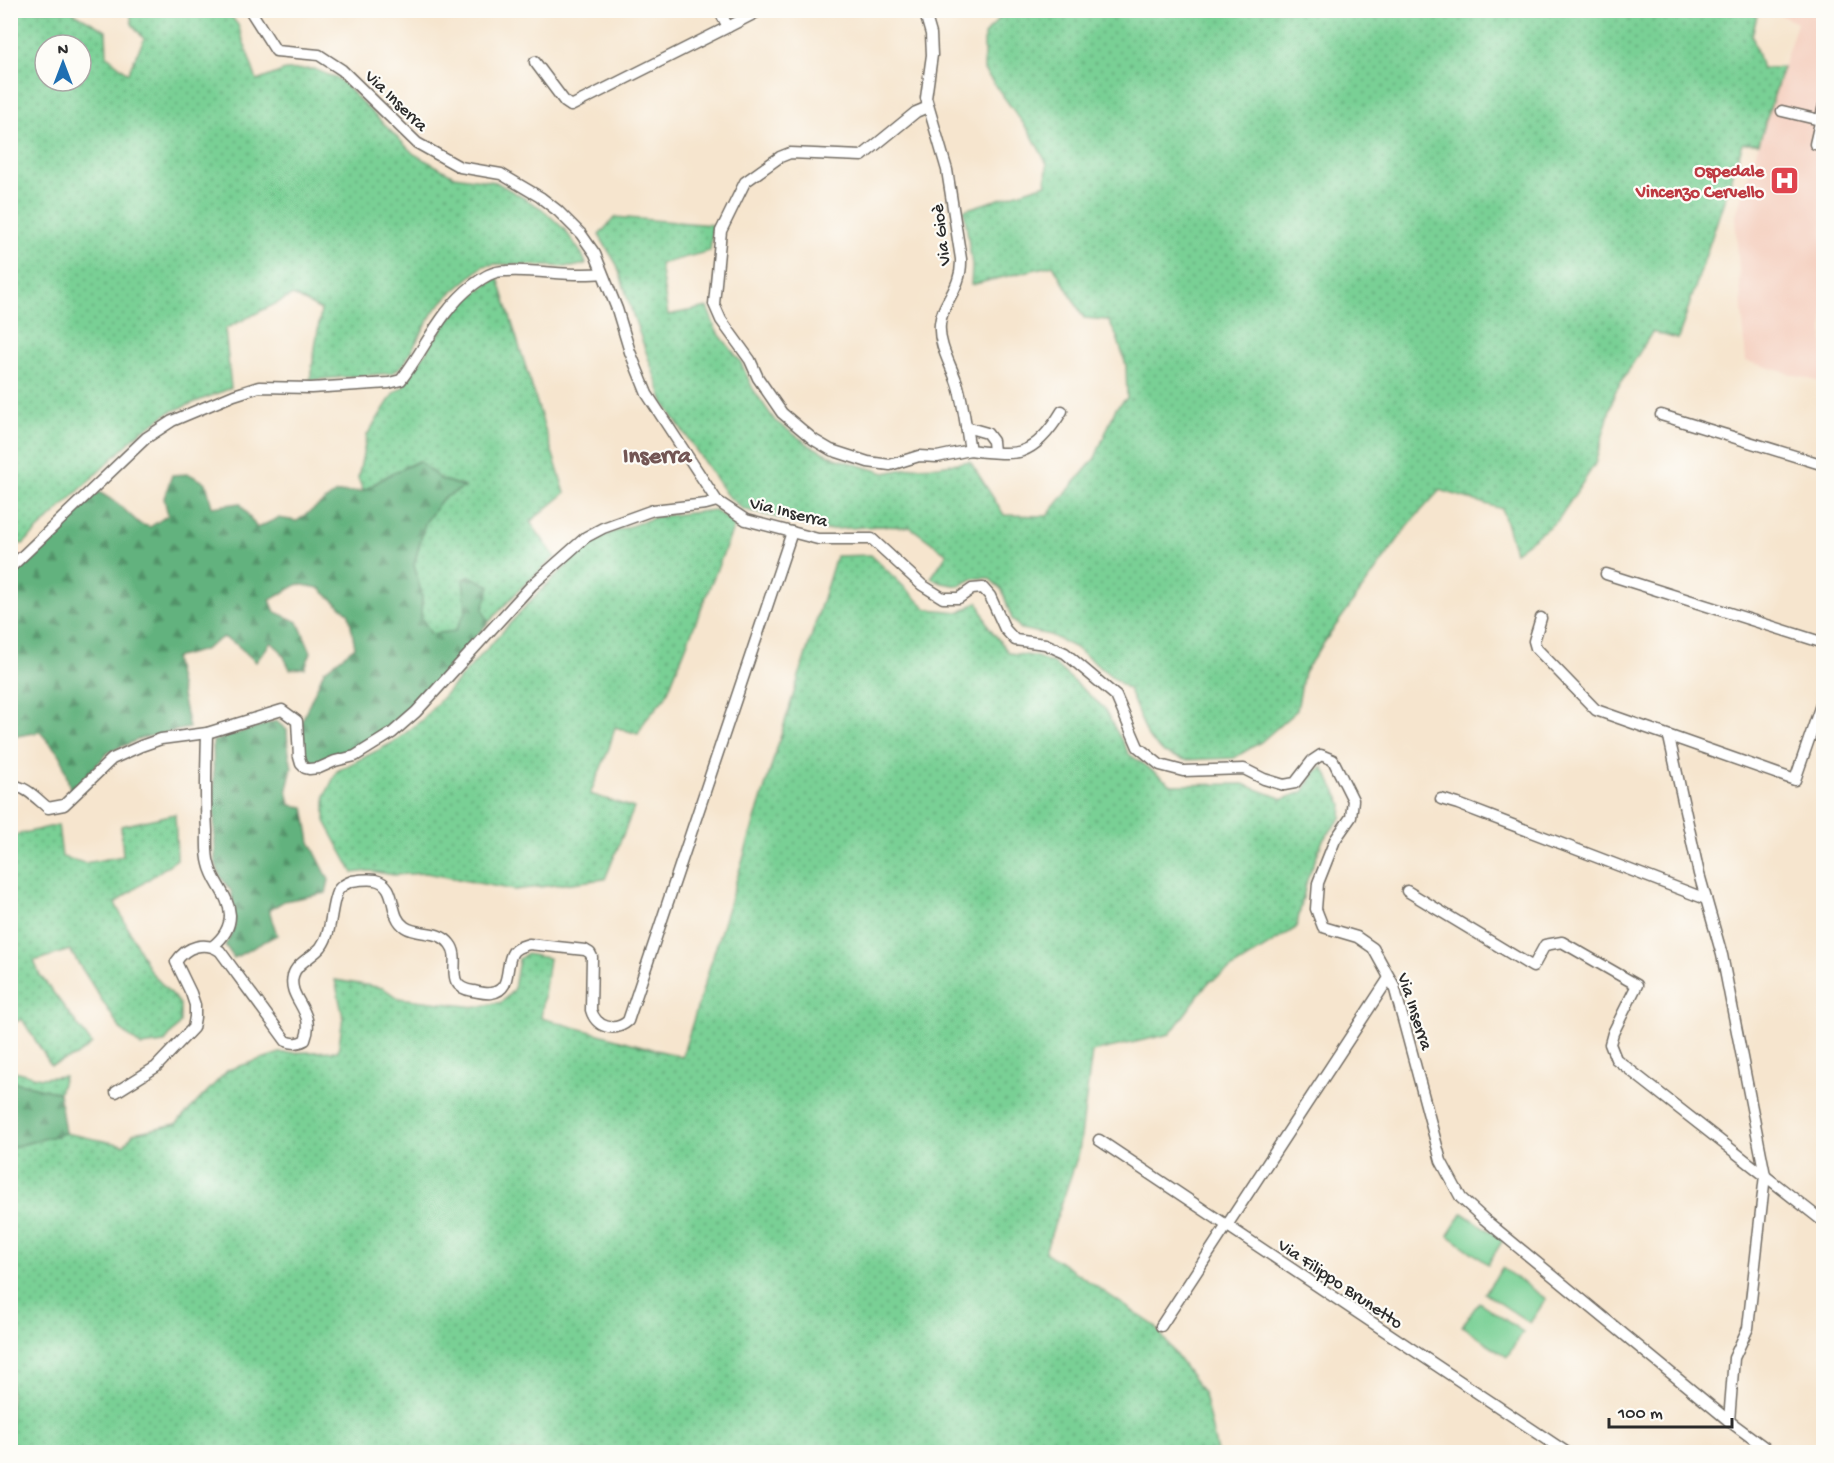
<svg xmlns="http://www.w3.org/2000/svg" width="1834" height="1463" viewBox="0 0 1834 1463" font-family="'Gochi Hand',sans-serif">
  <style>
    .built { fill: #f5d2c2 }
    .grass { fill: url(#grass-dots); stroke: #527e60; stroke-width: 1.5; fill-rule: evenodd }
    .forest { fill: url(#forest-firs); stroke: #466e54; stroke-width: 1.5 }
    .garden { fill: #79d095; stroke: #527e60; stroke-width: 1.5 }
    .lines { fill: none; stroke-linecap: round; stroke-linejoin: round }
    .minor-casing { stroke: #726c64; stroke-width: 13 }
    .minor { stroke: #fff; stroke-width: 10 }
    .labels { text-anchor: middle; stroke-width: 4.5; stroke-linejoin: round; paint-order: stroke }
    .street-label { font-size: 18px; fill: #2b2b2b; stroke: #fdfcf7 }
    .health-label { font-size: 18px; font-weight: bold; fill: #be3a42; stroke: #fdfcf7; text-anchor: end }
    .district-label { font-size: 24px; font-weight: bold; fill: #735654; stroke: #fdfcf7 }
  </style>
  <defs>
    <pattern id="grass-dots" width="8" height="8" patternUnits="userSpaceOnUse" patternTransform="scale(1.5)"><rect width="8" height="8" fill="#79d095"/><path d="M2 2h.1M6 6h.1" fill="none" stroke="#63a97a" stroke-width="1.8" stroke-linecap="round"/></pattern>
    <pattern id="forest-firs" width="22" height="20" patternUnits="userSpaceOnUse" patternTransform="scale(1.5)"><rect width="22" height="20" fill="#62b27e"/><path d="M5 1l3.5 6h-7zM16 11l3.5 6h-7z" fill="#519167"/></pattern>
  </defs>
  <rect width="100%" height="100%" fill="#fdfcf7"/>
  <filter id="ink" filterUnits="userSpaceOnUse"><feTurbulence type="fractalNoise" baseFrequency=".0167" numOctaves="2"/><feDisplacementMap in="SourceGraphic" scale="12" xChannelSelector="R" yChannelSelector="G"/><feConvolveMatrix kernelMatrix="1 2 1 2 8 2 1 2 1" color-interpolation-filters="sRGB"/></filter>
  <filter id="wash" filterUnits="userSpaceOnUse"><feTurbulence type="fractalNoise" baseFrequency=".008" numOctaves="4" result="noise"/><feDisplacementMap in="SourceGraphic" scale="24" xChannelSelector="R" yChannelSelector="G"/><feGaussianBlur stdDeviation="1.35" result="paint"/><feColorMatrix in="noise" values="0 0 0 0 0 0 0 0 0 0 0 0 0 0 0 0 0 1.4 0 .05"/><feComposite in="paint" operator="in"/></filter>
  <g filter="url(#wash)">
    <rect width="100%" height="100%" fill="#f6e5ce"/>
    <path class="built" d="M 1772,11 L 1823,11 L 1823,383 L 1746,361 L 1735,218 L 1797,23 Z"/>
    <g class="grass">
      <path d="M 11,10 L 71,11 L 106,31 L 107,56 L 128,73 L 144,39 L 132,24 L 130,11 L 227,11 L 238,25 L 257,81 L 285,70 L 314,69 L 338,79 L 414,154 L 454,176 L 496,182 L 541,208 L 564,229 L 582,254 L 586,264 L 572,267 L 496,264 L 483,266 L 449,295 L 433,312 L 404,364 L 393,373 L 310,380 L 321,310 L 293,295 L 225,329 L 231,388 L 170,412 L 139,433 L 23,544 L 14,543 L 10,538 L 11,474 L 17,457 L 10,455 ZM 45,45 L 81,45 L 81,81 L 45,81 Z"/>
      <path d="M 1007,10 L 1748,11 L 1757,16 L 1752,35 L 1762,69 L 1783,67 L 1759,143 L 1743,143 L 1678,339 L 1652,332 L 1615,392 L 1595,464 L 1558,520 L 1515,552 L 1502,509 L 1440,490 L 1410,523 L 1334,628 L 1304,672 L 1297,710 L 1261,742 L 1234,758 L 1185,760 L 1164,753 L 1148,737 L 1129,690 L 1074,647 L 1050,635 L 1021,629 L 1012,619 L 1002,590 L 989,578 L 974,578 L 959,586 L 942,583 L 931,578 L 947,554 L 910,527 L 878,526 L 822,530 L 743,509 L 726,494 L 665,405 L 633,315 L 617,265 L 599,235 L 615,217 L 713,225 L 710,251 L 660,264 L 668,315 L 707,307 L 716,330 L 740,361 L 753,389 L 775,421 L 811,446 L 835,458 L 885,473 L 914,467 L 939,466 L 970,461 L 1004,515 L 1047,516 L 1095,458 L 1116,408 L 1127,398 L 1126,365 L 1117,337 L 1108,320 L 1084,318 L 1053,265 L 971,285 L 972,265 L 964,210 L 1046,184 L 1047,164 L 1031,134 L 984,70 L 984,35 Z"/>
      <path d="M 498,278 L 565,493 L 530,522 L 555,557 L 521,588 L 488,623 L 483,609 L 466,611 L 455,632 L 431,634 L 421,617 L 422,596 L 414,565 L 425,523 L 442,499 L 464,487 L 440,479 L 418,461 L 389,475 L 363,491 L 358,478 L 367,435 L 394,393 L 404,386 C 431,346 454,301 498,278 Z"/>
      <path d="M 714,510 L 735,524 L 666,696 L 645,721 L 638,734 L 615,727 L 608,751 L 590,794 L 634,808 L 605,879 L 514,890 L 426,873 L 394,875 L 370,871 L 353,873 L 325,821 L 325,796 L 337,771 L 394,742 L 422,720 L 536,595 L 587,546 L 608,534 L 656,517 Z"/>
      <path d="M 871,555 L 927,609 L 960,612 L 978,602 L 989,627 L 1009,653 L 1034,656 L 1053,663 L 1104,708 L 1129,754 L 1172,785 L 1243,784 L 1283,799 L 1303,792 L 1315,772 L 1323,767 L 1342,804 L 1341,818 L 1323,840 L 1307,880 L 1296,928 L 1208,983 L 1170,1034 L 1092,1052 L 1079,1152 L 1045,1252 L 1155,1326 L 1204,1394 L 1217,1452 L 11,1452 L 10,1151 L 13,1147 L 65,1133 L 124,1145 L 134,1133 L 176,1124 L 228,1070 L 280,1053 L 338,1051 L 343,1017 L 335,980 L 383,988 L 398,998 L 476,1007 L 502,1002 L 514,989 L 519,959 L 526,954 L 549,958 L 541,1018 L 682,1057 L 836,556 Z"/>
      <path d="M 175,814 L 177,859 L 115,903 L 150,971 L 180,1004 L 180,1023 L 164,1043 L 141,1046 L 121,1030 L 70,950 L 34,961 L 40,975 L 92,1044 L 76,1056 L 51,1065 L 22,1019 L 11,1024 L 11,836 L 58,825 L 62,857 L 85,863 L 123,856 L 121,826 Z"/>
      <path d="M 10,1070 L 41,1078 L 64,1076 L 59,1093 L 11,1081 Z"/>
    </g>
    <g class="forest">
      <path d="M 419,461 L 440,479 L 465,487 L 442,499 L 425,523 L 414,565 L 422,596 L 421,616 L 431,634 L 455,631 L 466,611 L 463,579 L 470,576 L 490,586 L 483,609 L 488,623 L 414,706 L 385,730 L 350,752 L 317,763 L 307,763 L 304,758 L 302,721 L 324,671 L 355,647 L 349,614 L 319,588 L 298,584 L 270,600 L 275,612 L 298,622 L 311,652 L 305,668 L 290,669 L 281,651 L 271,642 L 256,662 L 236,644 L 223,637 L 204,650 L 174,658 L 189,728 L 142,738 L 109,752 L 71,792 L 61,756 L 40,732 L 11,737 L 11,577 L 52,534 L 99,492 L 117,503 L 140,524 L 150,527 L 168,515 L 164,498 L 172,475 L 189,474 L 206,483 L 212,507 L 240,503 L 257,528 L 278,518 L 297,521 L 336,493 L 363,491 L 389,475 Z"/>
      <path d="M 276,721 L 287,730 L 288,748 L 292,768 L 287,789 L 290,805 L 304,807 L 310,842 L 329,880 L 326,893 L 284,901 L 269,910 L 277,935 L 234,958 L 225,945 L 231,936 L 235,925 L 234,905 L 231,891 L 220,876 L 215,861 L 213,741 Z"/>
      <path d="M 11,1081 L 59,1093 L 65,1133 L 13,1147 L 11,1151 Z"/>
    </g>
    <g class="garden">
      <path d="M 1462,1213 L 1503,1240 L 1488,1264 L 1448,1235 Z"/>
      <path d="M 1502,1268 L 1546,1299 L 1530,1323 L 1485,1293 Z"/>
      <path d="M 1479,1302 L 1523,1332 L 1507,1357 L 1462,1326 Z"/>
    </g>
  </g>
  <g filter="url(#ink)">
    <g class="lines">
      <defs>
        <g id="minor">
          <path d="M 250,10 L 276,51 L 319,55 L 342,70 L 417,143 L 460,167 L 501,174 L 540,197 L 558,211 L 581,234 L 595,254 L 617,309 L 630,352 L 647,394 L 717,501 L 746,520 L 818,539 L 872,539 L 922,585 L 943,598 L 959,598 L 972,589 L 983,588 L 990,596 L 1005,629 L 1015,640 L 1045,644 L 1065,653 L 1116,696 L 1138,747 L 1160,765 L 1183,771 L 1244,769 L 1264,779 L 1284,785 L 1295,783 L 1312,761 L 1321,755 L 1333,760 L 1353,800 L 1351,817 L 1335,840 L 1318,883 L 1316,909 L 1323,927 L 1357,937 L 1373,948 L 1394,986 L 1441,1161 L 1461,1198 L 1484,1219 L 1729,1421 L 1771,1452"/>
          <path d="M 719,10 L 728,27 L 761,10"/>
          <path d="M 924,10 L 931,34 L 932,55 L 926,98 L 947,170 L 961,259 C 962,290 942,301 940,324 C 938,346 952,366 958,386 C 964,407 966,429 970,450 C 982,452 1012,455 1022,451 C 1040,445 1053,426 1062,411"/>
          <path d="M 535,62 L 565,102 L 571,106 L 728,27"/>
          <path d="M 1824,105 L 1815,144 L 1824,146"/>
          <path d="M 928,107 L 916,112 L 862,156 L 790,153 L 780,157 L 745,182 L 721,231 L 714,304 L 721,320 L 750,360 L 758,378 L 782,413 L 814,440 L 831,450 L 868,462 L 890,465 L 919,456 L 937,457 L 970,450"/>
          <path d="M 1782,111 L 1820,120"/>
          <path d="M 1661,415 L 1824,465"/>
          <path d="M 966,427 L 987,433 L 993,441 L 994,452"/>
          <path d="M 10,568 L 146,438 L 172,421 L 234,395 L 259,387 L 311,388 L 389,383 L 401,380 C 427,346 439,312 473,285 C 484,277 492,271 506,271 C 538,269 570,277 602,273"/>
          <path d="M 1606,574 L 1824,643"/>
          <path d="M 1541,618 L 1534,641 L 1536,648 L 1596,710 L 1795,780 L 1824,696"/>
          <path d="M 207,733 C 206,766 205,799 207,831 C 207,842 206,854 209,864 C 213,883 229,895 230,915 C 230,929 223,938 213,946"/>
          <path d="M 1669,737 L 1699,874 L 1722,955 L 1765,1175 L 1748,1328 L 1734,1358 L 1729,1421"/>
          <path d="M 10,786 C 24,784 38,800 48,808 L 64,805 L 112,759 L 141,746 L 161,739 L 207,733 L 282,710 L 297,721 L 299,757 L 301,764 L 305,768 L 309,769 L 319,768 L 335,761 L 355,756 L 392,733 L 416,712 L 532,585 L 586,537 L 603,528 L 653,510 L 706,504 L 717,501"/>
          <path d="M 1441,799 L 1458,804 L 1706,899"/>
          <path d="M 1407,891 L 1533,967 L 1545,945 L 1562,942 L 1637,985 L 1613,1033 L 1610,1044 L 1616,1059 L 1824,1222"/>
          <path d="M 116,1092 L 156,1067 L 193,1028 L 195,1017 L 195,1005 L 191,993 L 176,962 C 186,946 205,941 220,951 L 286,1041 C 293,1044 298,1044 305,1040 C 317,1011 287,999 293,976 C 296,963 313,957 321,947 C 332,932 330,912 336,895 C 338,887 345,884 352,881 C 359,880 368,879 375,880 C 399,885 387,915 405,927 C 418,936 439,929 450,944 C 463,960 441,986 473,991 C 479,992 486,994 491,993 C 513,990 504,965 513,952 C 517,947 523,946 529,944 L 585,950 L 590,953 L 592,957 L 591,1010 C 596,1027 614,1033 628,1021 L 792,532"/>
          <path d="M 1099,1140 L 1566,1452"/>
          <path d="M 1161,1326 L 1389,978"/>
        </g>
      </defs>
      <use href="#minor" class="minor-casing"/>
      <use href="#minor" class="minor"/>
    </g>
  </g>
  <defs>
    <symbol id="hospital-square" viewBox="-11 -11 22 22"><rect x="-9" y="-9" width="18" height="18" rx="4" fill="#e0444e" stroke="#fdfcf7"/><path d="M-5-5h3v3.5h4V-5h3V5h-3V1.5h-4V5h-3Z" fill="#fff"/></symbol>
  </defs>
  <g fill-rule="evenodd">
    <use href="#hospital-square" x="1768" y="164" width="33" height="33"/>
  </g>
  <g class="labels">
    <g class="street-label">
      <text transform="translate(397 100) rotate(44)" y="6">Via Inserra</text>
      <text transform="translate(940 235) rotate(-97)" y="6">Via Gioè</text>
      <text transform="translate(789 511) rotate(14)" y="6">Via Inserra</text>
      <text transform="translate(1416 1011) rotate(72)" y="6">Via Inserra</text>
      <text transform="translate(1341 1283) rotate(34)" y="6">Via Filippo Brunetto</text>
    </g>
    <g class="health-label">
      <text x="1764" y="176">Ospedale<tspan x="1764" dy="21">Vincenzo Cervello</tspan></text>
    </g>
    <g class="district-label">
      <text x="657" y="462">Inserra</text>
    </g>
  </g>
  <rect width="1834" height="1463" fill="none" stroke="#fdfcf7" stroke-width="36"/>
  <g transform="translate(63 63)"><circle r="28" fill="#fdfcf7" stroke="#a9a8a5" stroke-width="1.5"/>
  <path d="M0-4.5L10 22L0 15L-10 22Z" fill="#1f6fb2"/>
  <text y="-9" font-size="16" font-weight="bold" text-anchor="middle" fill="#2b2b2b">N</text>
  </g>
  <path d="M1609 1418v9h123v-9" fill="none" stroke="#2b2b2b" stroke-width="3"/>
  <text x="1618" y="1418" font-size="18" fill="#2b2b2b" stroke="#fdfcf7" stroke-width="4.5" paint-order="stroke">100 m</text>
</svg>
